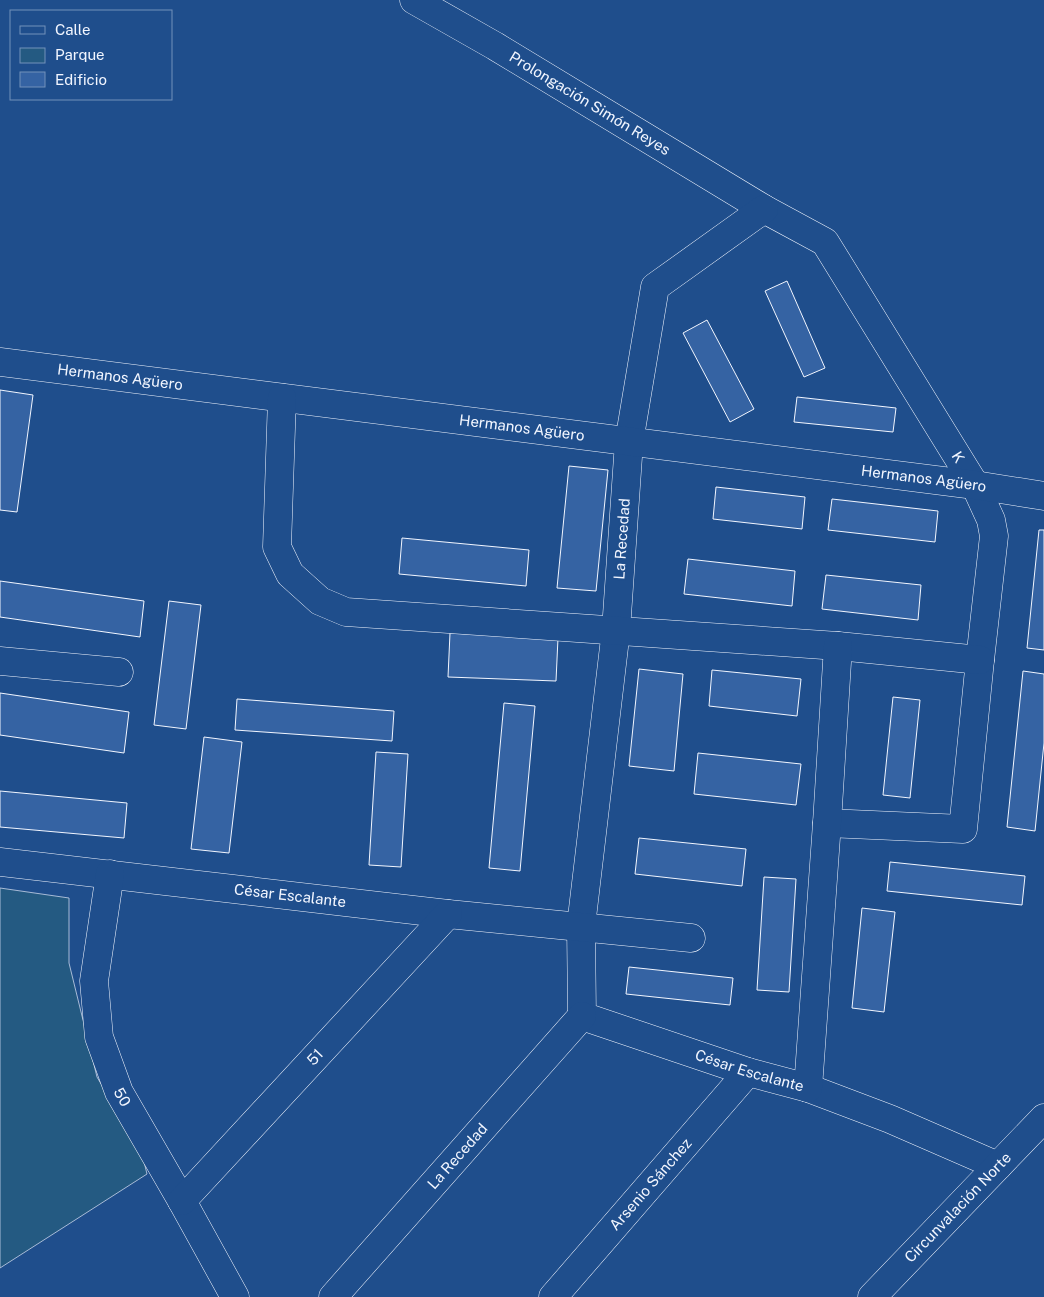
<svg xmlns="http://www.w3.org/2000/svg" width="1044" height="1297" viewBox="0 0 1044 1297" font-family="'Public Sans',sans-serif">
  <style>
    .green { fill: #245a82; stroke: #a8bbd7 }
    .building { fill: #3563a3; stroke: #f2f6ff }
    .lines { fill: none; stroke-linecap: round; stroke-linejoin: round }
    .minor-casing { stroke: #f2f6ff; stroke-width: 29 }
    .minor { stroke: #1f4e8c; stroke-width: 28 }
    .labels { text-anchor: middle; stroke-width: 4; stroke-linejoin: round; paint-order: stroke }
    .street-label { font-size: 15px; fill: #f2f6ff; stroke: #1f4e8c }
  </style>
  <rect width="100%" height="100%" fill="#1f4e8c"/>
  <path class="green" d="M 0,888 L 69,898 L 69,963 L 97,1077 L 127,1128 L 139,1141 L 147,1174 L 0,1268 Z"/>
  <g class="building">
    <path d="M 787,281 L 825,368 L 804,377 L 765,291 Z"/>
    <path d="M 707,320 L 754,409 L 730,422 L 683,333 Z"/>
    <path d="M 0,390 L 33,395 L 17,512 L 0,510 Z"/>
    <path d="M 797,397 L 896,408 L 893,432 L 794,422 Z"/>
    <path d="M 569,466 L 608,470 L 596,591 L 557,588 Z"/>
    <path d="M 716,487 L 805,497 L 802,529 L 713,519 Z"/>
    <path d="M 832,499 L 938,511 L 935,542 L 828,530 Z"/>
    <path d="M 1039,530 L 1044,530 L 1044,650 L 1027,648 Z"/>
    <path d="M 402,538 L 529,550 L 526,586 L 399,574 Z"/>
    <path d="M 688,559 L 795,571 L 792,606 L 684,594 Z"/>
    <path d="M 826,575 L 921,585 L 918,620 L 822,609 Z"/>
    <path d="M 0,581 L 144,601 L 140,637 L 0,617 Z"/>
    <path d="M 169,601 L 201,605 L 186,729 L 154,725 Z"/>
    <path d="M 450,633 L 558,638 L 556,681 L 448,677 Z"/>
    <path d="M 639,669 L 683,674 L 674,771 L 629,766 Z"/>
    <path d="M 712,670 L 801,679 L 797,716 L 709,706 Z"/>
    <path d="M 1023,671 L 1044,674 L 1044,743 L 1035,831 L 1007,827 Z"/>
    <path d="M 0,693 L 129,712 L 124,753 L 0,735 Z"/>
    <path d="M 893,697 L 920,700 L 910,798 L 883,795 Z"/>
    <path d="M 237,699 L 394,711 L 392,741 L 235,730 Z"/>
    <path d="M 504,703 L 535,706 L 520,871 L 489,868 Z"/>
    <path d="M 204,737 L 242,742 L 229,853 L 191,849 Z"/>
    <path d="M 376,752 L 408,754 L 401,867 L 369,865 Z"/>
    <path d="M 698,753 L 801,764 L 796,805 L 694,794 Z"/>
    <path d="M 0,791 L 127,803 L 124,838 L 0,827 Z"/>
    <path d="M 639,838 L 746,849 L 742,886 L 635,874 Z"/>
    <path d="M 890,862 L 1025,876 L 1022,905 L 887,891 Z"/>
    <path d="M 764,877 L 796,879 L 789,992 L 757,990 Z"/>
    <path d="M 862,908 L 895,912 L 884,1012 L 852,1008 Z"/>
    <path d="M 629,967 L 733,978 L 730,1005 L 626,994 Z"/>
  </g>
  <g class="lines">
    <defs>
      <g id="minor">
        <path id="s1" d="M 414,0 L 495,46 L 764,209 L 825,242 L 975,485 L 991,520 L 994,536 L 980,660 L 963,829 L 827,823"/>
        <path id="s2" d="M 764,209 L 655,287 L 629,442 L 616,630 L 581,926 L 582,1016 L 748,1072 L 808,1088 L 890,1119 L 998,1166"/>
        <path id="s3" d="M 0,362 L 975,485 L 1044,496"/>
        <path d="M 282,398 L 277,547 L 290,574 L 320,601 L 346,612 L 838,646 L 980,660"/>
        <path d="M 0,661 L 119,672"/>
        <path id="s4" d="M 0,862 L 448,914 L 691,938"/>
        <path id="s5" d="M 110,874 L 94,981 L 99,1037 L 119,1092 L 182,1201 L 235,1297"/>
        <path d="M 808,1088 L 827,823 L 838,646"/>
        <path id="s6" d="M 182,1201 L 448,914"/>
        <path id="s7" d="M 333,1297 L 582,1016"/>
        <path id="s8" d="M 553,1297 L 748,1072"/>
        <path id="s9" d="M 872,1297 L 1044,1118"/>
      </g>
    </defs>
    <use href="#minor" class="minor-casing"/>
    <use href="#minor" class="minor"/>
  </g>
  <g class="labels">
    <g class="street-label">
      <text dy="5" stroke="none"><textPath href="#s1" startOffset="204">Prolongación Simón Reyes</textPath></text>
      <text dy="5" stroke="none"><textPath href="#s3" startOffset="121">Hermanos Agüero</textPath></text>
      <text dy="5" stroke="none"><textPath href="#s3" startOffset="526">Hermanos Agüero</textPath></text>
      <text dy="5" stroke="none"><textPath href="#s1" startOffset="730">K</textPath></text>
      <text dy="5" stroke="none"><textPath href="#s3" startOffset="931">Hermanos Agüero</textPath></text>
      <text transform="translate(622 539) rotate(-86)" y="5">La Recedad</text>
      <text dy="5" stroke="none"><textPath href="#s4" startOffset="292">César Escalante</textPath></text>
      <text dy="5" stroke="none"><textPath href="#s6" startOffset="196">51</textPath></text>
      <text dy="5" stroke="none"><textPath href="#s2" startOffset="1044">César Escalante</textPath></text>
      <text dy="5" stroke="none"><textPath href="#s5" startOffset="229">50</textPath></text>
      <text dy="5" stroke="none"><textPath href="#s7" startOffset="188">La Recedad</textPath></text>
      <text dy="5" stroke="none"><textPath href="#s8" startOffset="149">Arsenio Sánchez</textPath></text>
      <text dy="5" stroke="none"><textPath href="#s9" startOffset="124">Circunvalación Norte</textPath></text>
    </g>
  </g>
  <rect x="10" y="10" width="162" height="90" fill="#1f4e8c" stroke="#7391ba"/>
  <rect x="20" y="26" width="25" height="8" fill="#1f4e8c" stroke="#7391ba"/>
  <text x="55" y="35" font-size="15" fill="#f2f6ff">Calle</text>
  <rect x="20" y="48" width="25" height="15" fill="#245a82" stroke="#7391ba"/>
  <text x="55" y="60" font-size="15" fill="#f2f6ff">Parque</text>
  <rect x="20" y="72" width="25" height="15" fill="#3563a3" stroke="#7391ba"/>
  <text x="55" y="85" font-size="15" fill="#f2f6ff">Edificio</text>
</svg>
